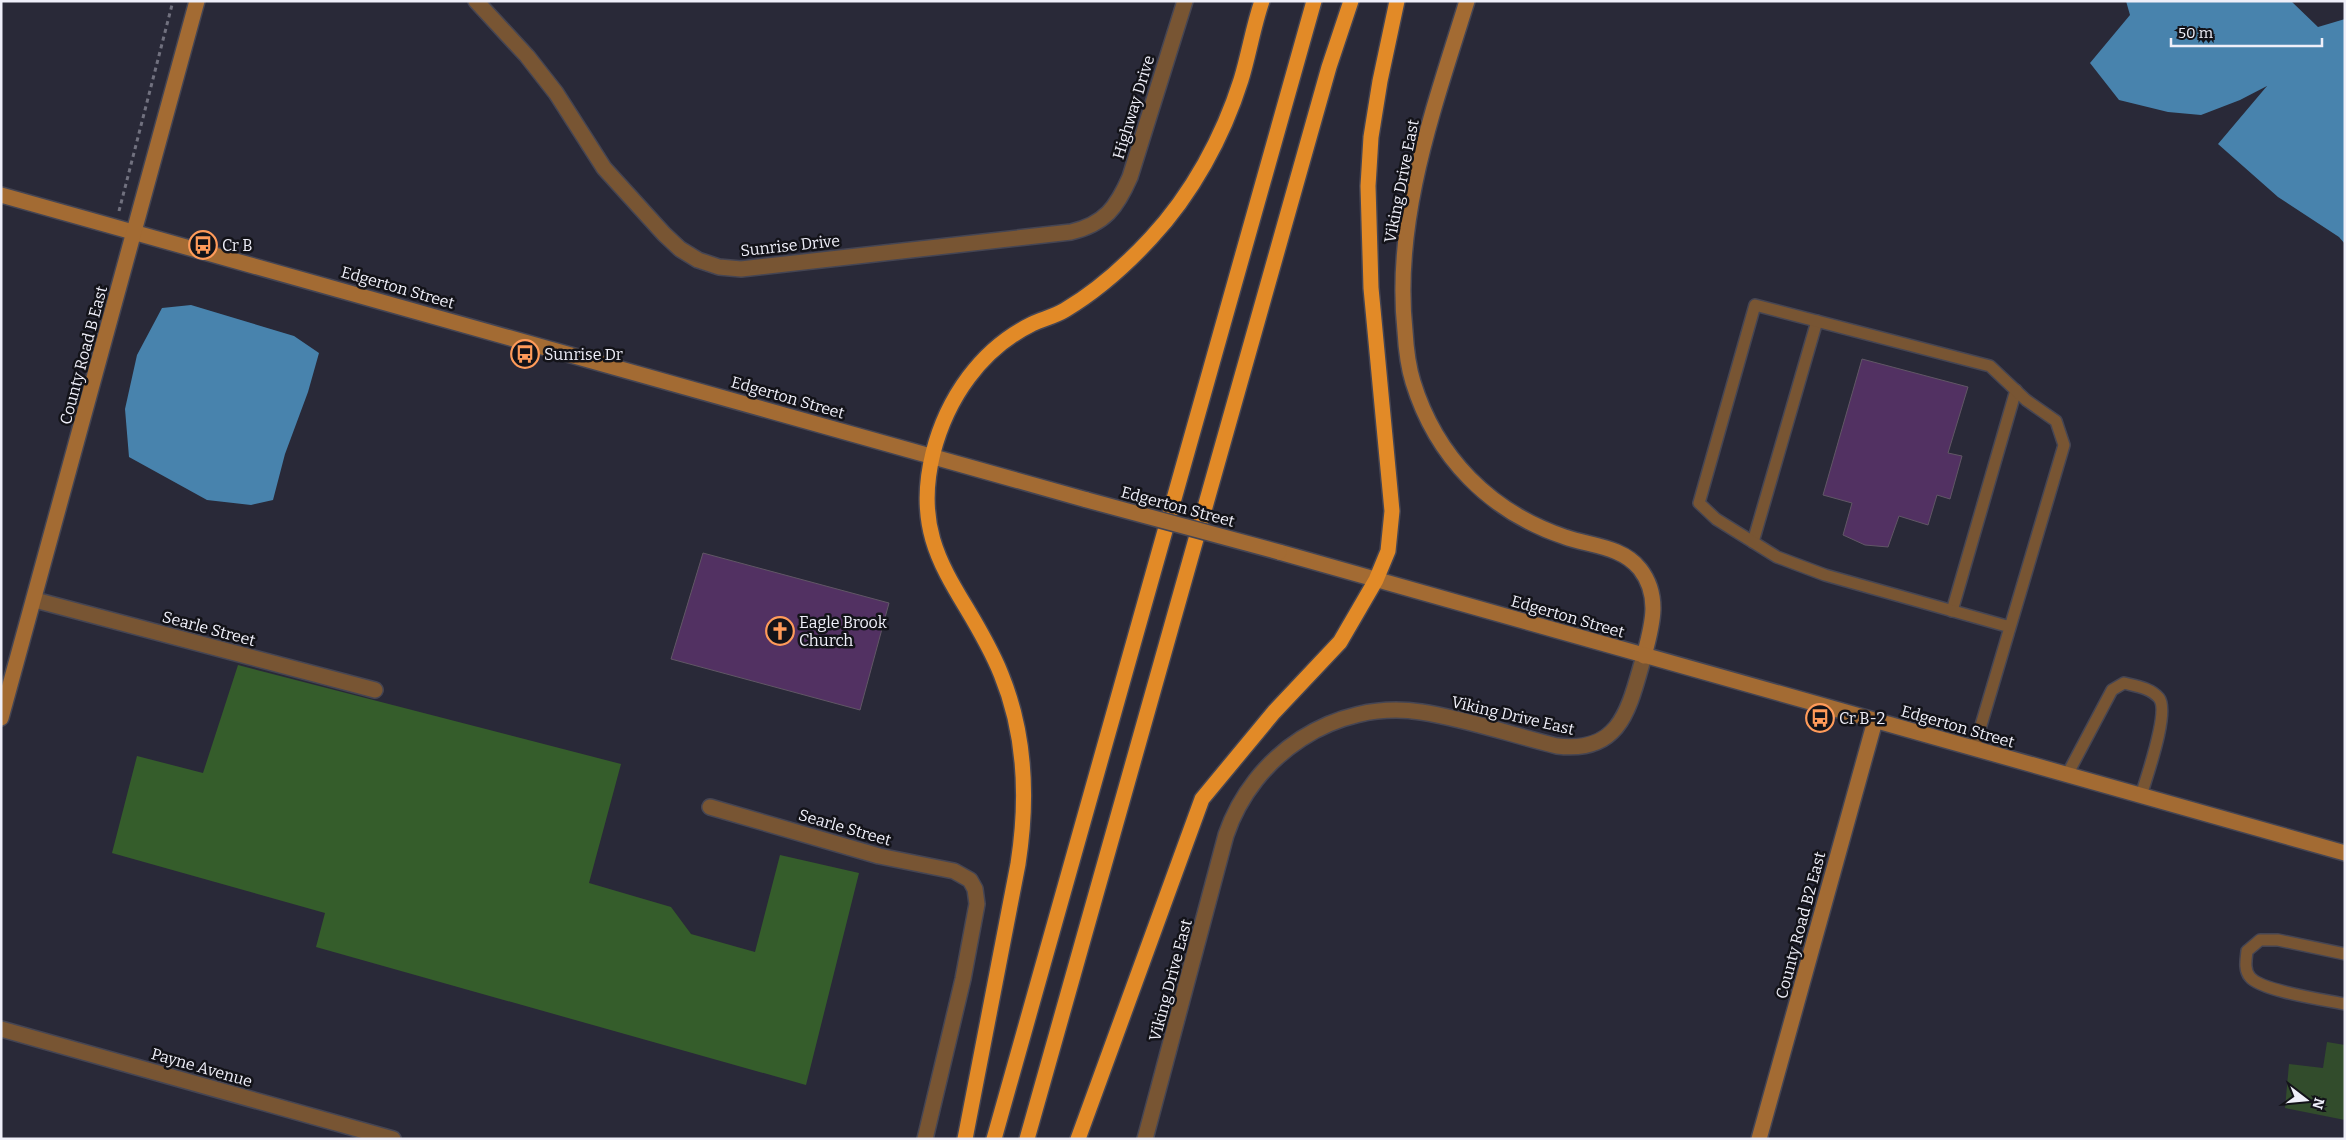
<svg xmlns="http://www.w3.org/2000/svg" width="2346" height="1140" viewBox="0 0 2346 1140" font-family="Bitter,serif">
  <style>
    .green { fill: #324c2c }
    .forest { fill: #355d2b }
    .water { fill: #4883ad }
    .building { fill: #523162; stroke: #615766 }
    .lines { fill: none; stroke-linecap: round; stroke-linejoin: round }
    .lane-casing { stroke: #454553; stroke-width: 14 }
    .street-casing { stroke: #454553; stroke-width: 18 }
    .secondary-casing { stroke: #454553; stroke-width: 18 }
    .highway-casing { stroke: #454553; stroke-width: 18 }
    .path { stroke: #71717f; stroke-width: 3; stroke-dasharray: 4 4; stroke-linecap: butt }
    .lane { stroke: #785533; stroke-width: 11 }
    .street { stroke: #785533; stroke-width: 15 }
    .secondary { stroke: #a36b33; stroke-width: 15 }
    .highway { stroke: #e28a27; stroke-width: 15 }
    .secondary-bridge-casing { stroke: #454553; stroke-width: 18; stroke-linecap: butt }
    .secondary-bridge { stroke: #a36b33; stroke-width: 15 }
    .labels { text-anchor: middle; stroke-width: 5; stroke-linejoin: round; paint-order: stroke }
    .street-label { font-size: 16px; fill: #efeff9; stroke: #131319 }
    .poi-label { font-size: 16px; fill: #efeff9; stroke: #131319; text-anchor: start }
  </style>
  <rect width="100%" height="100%" fill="#292938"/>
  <path class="green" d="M 2327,1042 L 2345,1045 L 2345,1120 L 2285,1108 L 2289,1064 L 2323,1068 Z"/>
  <path class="forest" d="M 238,665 L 621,764 L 589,883 L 671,907 L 691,934 L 755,952 L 780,855 L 859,873 L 806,1085 L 316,947 L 325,913 L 112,853 L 137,756 L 203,773 Z"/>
  <g class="water">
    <path d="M 2126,1 L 2291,1 L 2318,27 L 2345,19 L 2345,244 L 2339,237 L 2278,197 L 2218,144 L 2267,86 L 2240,100 L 2201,115 L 2168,112 L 2119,100 L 2090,63 L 2130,15 Z"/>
    <path d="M 191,305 L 294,336 L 319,353 L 308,392 L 285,454 L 273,500 L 251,505 L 207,500 L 129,457 L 125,409 L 137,355 L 162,308 Z"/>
  </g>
  <g class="building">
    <path d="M 1862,359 L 1968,387 L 1948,453 L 1962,456 L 1950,499 L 1937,495 L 1928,525 L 1899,516 L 1888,547 L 1865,545 L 1843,535 L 1852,503 L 1823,495 Z"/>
    <path d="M 703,553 L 889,603 L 860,710 L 671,659 Z"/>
  </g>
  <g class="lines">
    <defs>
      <g id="lane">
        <path d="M 1753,542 L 1817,321"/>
        <path d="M 1952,611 L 2016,390"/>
        <path d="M 1974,749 L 2064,445 L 2056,421 L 2026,400 L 1990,366 L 1755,305 L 1699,503 L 1716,519 L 1777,557 L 1825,575 L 2010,627"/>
        <path d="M 2067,775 L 2112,690 L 2124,683 C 2136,686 2151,688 2159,698 C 2170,712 2146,778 2141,796"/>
        <path d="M 2345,954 L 2278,940 L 2260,940 L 2247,951 C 2246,960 2244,970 2250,977 C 2261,991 2325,1000 2345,1004"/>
      </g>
      <g id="street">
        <path d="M 476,1 L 527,56 L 556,93 L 604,168 L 664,234 L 680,249 L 698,260 L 719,267 L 741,269 L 1071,232 C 1105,224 1117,207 1130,177 L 1185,1"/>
        <path d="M 35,600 L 375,690"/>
        <path d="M 710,807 L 879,856 L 954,871 L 970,880 L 975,889 L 977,904 L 963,979 L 925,1139"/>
        <path d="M 1,1029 L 393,1139"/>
        <path d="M 1145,1139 L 1226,835 C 1253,755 1335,699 1421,712 C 1467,719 1512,735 1557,746 C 1622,754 1629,707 1644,656"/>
      </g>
      <g id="secondary">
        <path d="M 1467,1 C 1434,108 1393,218 1405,331 C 1406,348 1408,366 1413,382 C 1436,457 1490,512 1565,537 C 1590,546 1622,546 1640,569 C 1661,596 1652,626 1644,656"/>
        <path d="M 1,195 L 1087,500"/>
        <path d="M 1279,552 L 2345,853"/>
        <path d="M 1,718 L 197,1"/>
        <path d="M 1759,1139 L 1875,721"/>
      </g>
      <g id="highway">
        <path d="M 965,1139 L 1018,864 C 1028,800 1026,735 1001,674 C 967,590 908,554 933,453 C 947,398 981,349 1032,324 C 1043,319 1055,316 1065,310 C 1097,291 1126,265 1151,238 C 1192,194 1223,137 1241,80 C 1249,54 1253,27 1262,1"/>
        <path d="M 994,1139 L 1314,1"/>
        <path d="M 1027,1139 L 1329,67 L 1351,1"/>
        <path d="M 1078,1139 L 1202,799 L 1274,712 L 1340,642 L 1376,580 L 1388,551 L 1392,511 L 1371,288 L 1368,186 L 1371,137 L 1380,81 L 1397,1"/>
      </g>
    </defs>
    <use href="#lane" class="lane-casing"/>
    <use href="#street" class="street-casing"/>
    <use href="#secondary" class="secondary-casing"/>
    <use href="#highway" class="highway-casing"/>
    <path class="path" d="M 119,211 L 173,1"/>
    <use href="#lane" class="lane"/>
    <use href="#street" class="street"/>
    <use href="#secondary" class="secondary"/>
    <use href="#highway" class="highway"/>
    <defs>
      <path id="secondary-bridge" d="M 1087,500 L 1279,552"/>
    </defs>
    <use href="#secondary-bridge" class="secondary-bridge-casing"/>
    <use href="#secondary-bridge" class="secondary-bridge"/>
  </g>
  <defs>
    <symbol id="bus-ring" viewBox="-11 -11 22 22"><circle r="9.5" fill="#131319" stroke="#ff9b5a" stroke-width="1.5"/><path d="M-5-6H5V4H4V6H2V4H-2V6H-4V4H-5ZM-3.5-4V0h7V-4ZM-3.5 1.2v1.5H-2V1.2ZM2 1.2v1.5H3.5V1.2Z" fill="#ff9b5a"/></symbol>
    <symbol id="church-ring" viewBox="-11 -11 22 22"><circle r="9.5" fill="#131319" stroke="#ff9b5a" stroke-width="1.5"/><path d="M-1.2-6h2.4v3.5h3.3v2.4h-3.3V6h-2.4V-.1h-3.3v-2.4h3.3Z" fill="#ff9b5a"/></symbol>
  </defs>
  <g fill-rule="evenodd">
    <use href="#bus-ring" x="187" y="229" width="32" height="32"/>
    <use href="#bus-ring" x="509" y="338" width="32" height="32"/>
    <use href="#church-ring" x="764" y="615" width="32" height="32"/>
    <use href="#bus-ring" x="1804" y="702" width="32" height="32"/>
  </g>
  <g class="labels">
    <g class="street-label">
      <text transform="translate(1133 107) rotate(-73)" y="6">Highway Drive</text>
      <text transform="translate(1401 181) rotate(-79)" y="6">Viking Drive East</text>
      <text transform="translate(790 245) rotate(-6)" y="6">Sunrise Drive</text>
      <text transform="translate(398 287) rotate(16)" y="6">Edgerton Street</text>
      <text transform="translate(83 355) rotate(-75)" y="6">County Road B East</text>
      <text transform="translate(788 397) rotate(16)" y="6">Edgerton Street</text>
      <text transform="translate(1178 506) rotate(15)" y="6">Edgerton Street</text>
      <text transform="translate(1568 616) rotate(16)" y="6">Edgerton Street</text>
      <text transform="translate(209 628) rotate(15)" y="6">Searle Street</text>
      <text transform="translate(1513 715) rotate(13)" y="6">Viking Drive East</text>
      <text transform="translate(1958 726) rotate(16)" y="6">Edgerton Street</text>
      <text transform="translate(845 827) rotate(16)" y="6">Searle Street</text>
      <text transform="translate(1800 925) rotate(-75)" y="6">County Road B2 East</text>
      <text transform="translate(1170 980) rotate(-75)" y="6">Viking Drive East</text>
      <text transform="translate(202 1067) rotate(16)" y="6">Payne Avenue</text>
    </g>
    <g class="poi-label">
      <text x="222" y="251">Cr B</text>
      <text x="544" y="360">Sunrise Dr</text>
      <text x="799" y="628">Eagle Brook<tspan x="799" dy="18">Church</tspan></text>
      <text x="1839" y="724">Cr B-2</text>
    </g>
  </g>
  <rect width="2346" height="1140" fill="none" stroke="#efeff9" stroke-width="5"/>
  <g transform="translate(2306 1100) rotate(106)" stroke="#131319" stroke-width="4" paint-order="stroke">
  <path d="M0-4L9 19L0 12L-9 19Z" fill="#efeff9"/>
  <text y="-8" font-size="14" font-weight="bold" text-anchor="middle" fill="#efeff9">N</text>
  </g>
  <path d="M2171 38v8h151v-8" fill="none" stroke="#efeff9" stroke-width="2.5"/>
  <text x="2178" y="38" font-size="15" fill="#efeff9" stroke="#131319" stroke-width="4" paint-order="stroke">50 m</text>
</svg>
